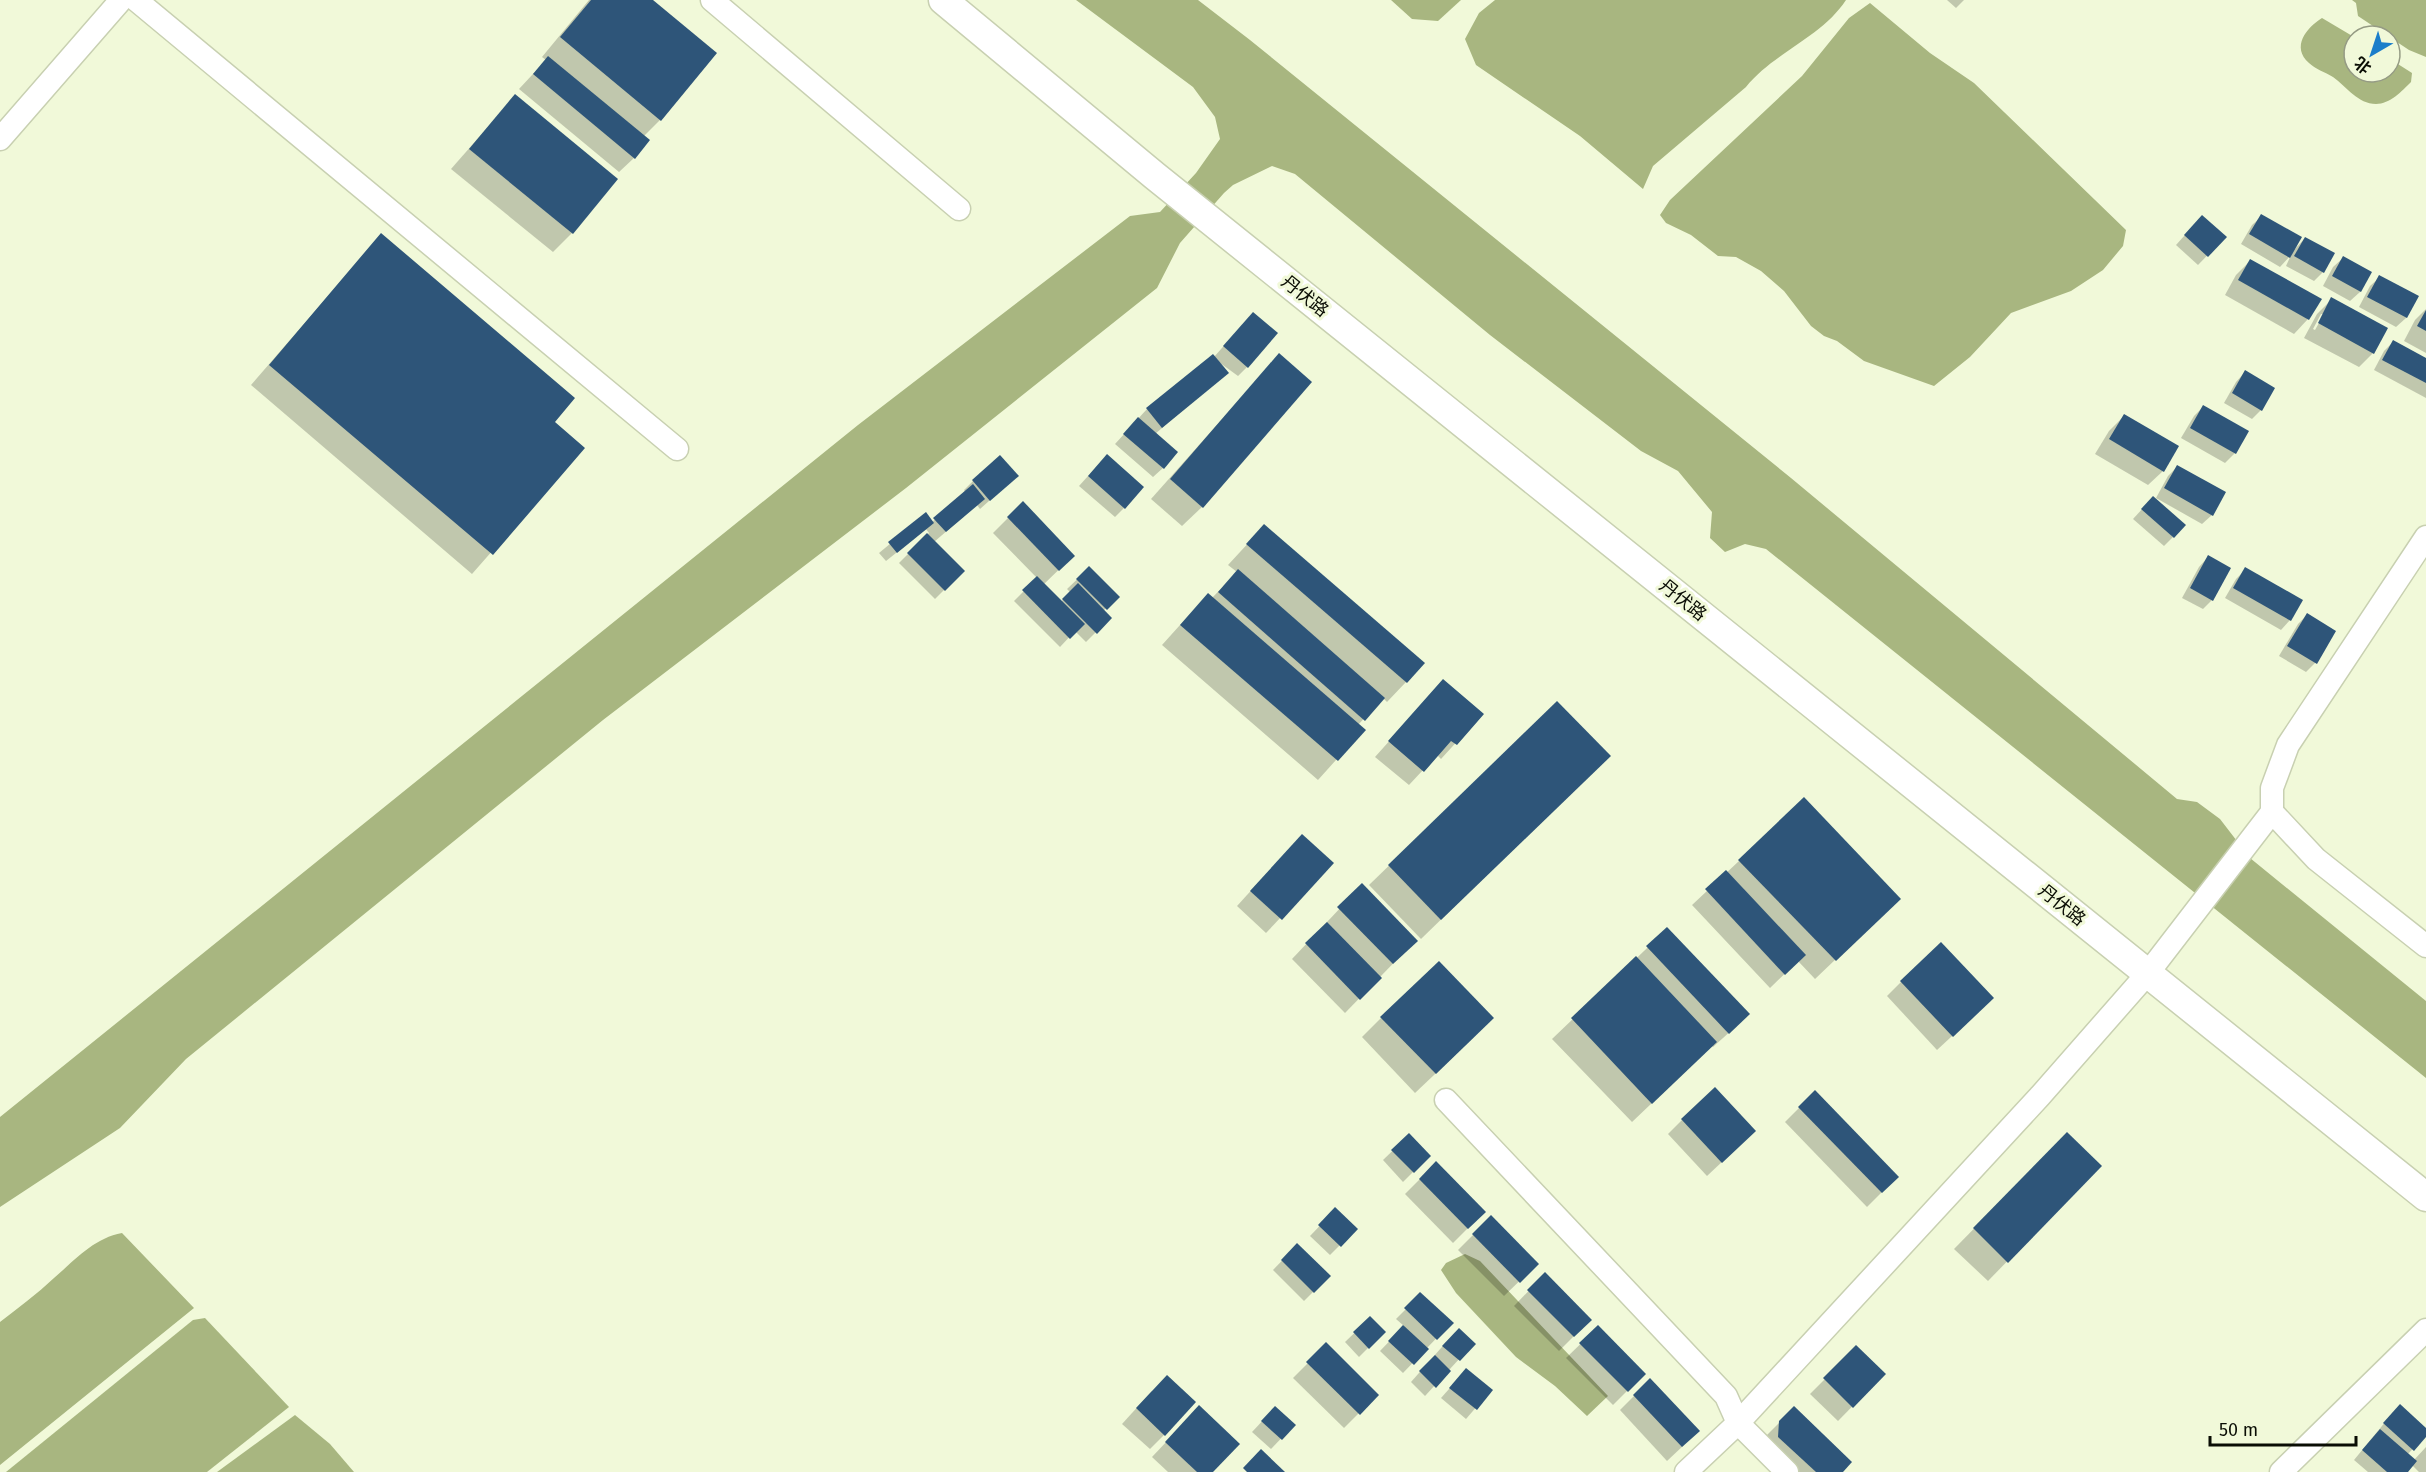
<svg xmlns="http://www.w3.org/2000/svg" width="2426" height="1472" viewBox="0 0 2426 1472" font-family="'Fira Sans','Noto Sans SC',sans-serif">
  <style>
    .water { fill: #a8b680 }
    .shadow { fill: #0003; fill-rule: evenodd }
    .building { fill: #2e5579 }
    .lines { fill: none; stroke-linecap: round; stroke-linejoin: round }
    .minor-casing { stroke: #c8d0b1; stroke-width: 25 }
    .major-casing { stroke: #c8d0b1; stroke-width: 31 }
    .minor { stroke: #fff; stroke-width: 22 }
    .major { stroke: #fff; stroke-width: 28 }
    .labels { text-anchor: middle; stroke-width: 6; stroke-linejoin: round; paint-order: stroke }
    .street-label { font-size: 18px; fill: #0a0d04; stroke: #f1f9d9 }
  </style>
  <rect width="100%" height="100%" fill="#f1f9d9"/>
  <g class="water">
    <path d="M 1076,0 L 1198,0 L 1250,40 L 1791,478 L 2177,799 L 2197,802 L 2220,819 L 2250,858 L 2426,1001 L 2426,1078 L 1766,549 L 1745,544 L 1725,552 L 1710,538 L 1712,512 L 1678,471 L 1641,451 L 1490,335 L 1295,174 L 1272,166 L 1233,185 L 1224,193 L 1180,243 L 1157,288 L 906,488 L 603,720 L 186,1059 L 120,1128 L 0,1207 L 0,1117 L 858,425 L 1130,216 L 1160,212 L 1196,173 L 1220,139 L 1215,117 L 1193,87 Z"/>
    <path d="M 1391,0 L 1461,0 L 1438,21 L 1412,19 Z"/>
    <path d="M 1495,0 L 1846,0 C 1821,38 1774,52 1746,87 L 1653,166 L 1643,189 L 1580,136 L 1476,65 L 1465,39 L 1479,13 Z"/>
    <path d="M 2352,0 L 2426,0 L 2426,57 L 2409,50 L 2358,16 L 2356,3 Z"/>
    <path d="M 1870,3 L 1930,53 L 1974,83 L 2126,230 L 2123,246 L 2103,270 L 2071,291 L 2011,313 L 1970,357 L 1934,386 L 1864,361 L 1837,341 L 1824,336 L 1811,326 L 1784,291 L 1761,271 L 1736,257 L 1718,256 L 1691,235 L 1666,223 L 1660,215 L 1670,200 L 1802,76 L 1849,18 Z"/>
    <path d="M 2322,18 L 2354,37 L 2354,72 L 2390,72 L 2390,59 L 2412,73 L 2411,82 C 2402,91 2390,104 2376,104 C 2358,104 2347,87 2333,77 C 2325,72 2315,69 2309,63 C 2291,47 2306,28 2322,18 Z"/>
    <path d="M 122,1233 L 194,1308 L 0,1465 L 0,1322 C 18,1308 37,1294 54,1278 C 75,1260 94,1238 122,1233 Z"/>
    <path d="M 1465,1254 L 1480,1261 L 1608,1396 L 1587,1416 L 1555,1386 L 1516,1357 L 1456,1293 L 1441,1270 L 1446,1263 Z"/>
    <path d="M 205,1318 L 289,1407 L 207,1472 L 6,1472 L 193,1320 Z"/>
    <path d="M 295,1415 L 330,1444 L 354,1472 L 217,1472 Z"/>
  </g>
  <g class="shadow">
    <path d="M 589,0 L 651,0 L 660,120 L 643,137 L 634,158 L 619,172 L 519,89 L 546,60 L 542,57 Z"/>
    <path d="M 1947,0 L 1964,0 L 1956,8 Z"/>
    <path d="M 515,96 L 572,233 L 553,252 L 451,169 Z"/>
    <path d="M 2262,216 L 2295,249 L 2305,238 L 2323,272 L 2314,281 L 2286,266 L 2291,255 L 2280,267 L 2241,244 L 2252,225 Z"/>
    <path d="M 2193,226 L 2225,237 L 2198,265 L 2176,245 Z"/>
    <path d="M 381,235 L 553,423 L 583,448 L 472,574 L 251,385 Z"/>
    <path d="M 2343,258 L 2370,273 L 2360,292 L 2350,301 L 2323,286 L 2333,267 Z"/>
    <path d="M 2250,261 L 2308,319 L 2294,334 L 2225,295 L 2236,275 Z"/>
    <path d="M 2380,277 L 2417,297 L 2406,318 L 2396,327 L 2359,307 L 2370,286 Z"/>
    <path d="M 2332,299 L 2373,353 L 2359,367 L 2304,338 L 2317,314 ZM 2321,314 L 2324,314 L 2315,330 L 2313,329 Z"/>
    <path d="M 2426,309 L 2426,353 L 2404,341 L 2415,320 Z"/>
    <path d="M 1244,323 L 1247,367 L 1238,376 L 1216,360 L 1227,373 L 1155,434 L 1163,468 L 1153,477 L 1115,444 L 1147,409 L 1214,357 Z"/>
    <path d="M 2393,342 L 2426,360 L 2426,398 L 2374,370 L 2384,351 Z"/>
    <path d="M 1279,355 L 1202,507 L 1182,526 L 1151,499 Z"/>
    <path d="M 2245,372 L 2261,410 L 2252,419 L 2224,403 L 2236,382 Z"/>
    <path d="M 2203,407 L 2247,432 L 2235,453 L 2225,463 L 2181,438 L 2194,416 Z"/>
    <path d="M 2124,416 L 2163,471 L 2148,485 L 2095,454 L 2109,431 Z"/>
    <path d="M 1098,465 L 1124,508 L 1115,517 L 1079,486 Z"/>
    <path d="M 2177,467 L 2212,515 L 2202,524 L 2156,498 L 2168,476 Z"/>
    <path d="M 973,481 L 1007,485 L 980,509 L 977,505 L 934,542 L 963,571 L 935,599 L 899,563 L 929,533 L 926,529 L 886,561 L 879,553 L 926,514 L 932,522 L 966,493 L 964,490 Z"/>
    <path d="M 1023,503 L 1073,556 L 1043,585 L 1061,602 L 1070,592 L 1067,589 L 1089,568 L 1118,597 L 1103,611 L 1110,618 L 1086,642 L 1075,631 L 1060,647 L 1014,601 L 1037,578 L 993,533 Z"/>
    <path d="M 2144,507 L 2173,537 L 2164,546 L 2133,519 Z"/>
    <path d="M 1264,526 L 1406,682 L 1387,702 L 1383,698 L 1358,725 L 1363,730 L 1318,780 L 1162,645 L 1189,615 L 1212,598 L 1237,572 L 1228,565 Z"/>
    <path d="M 2208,557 L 2212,600 L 2203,609 L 2182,598 L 2199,567 Z"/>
    <path d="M 2246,569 L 2301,601 L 2290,620 L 2281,630 L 2225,598 L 2236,579 Z"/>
    <path d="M 2307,615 L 2315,663 L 2306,672 L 2279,656 L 2298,624 Z"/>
    <path d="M 1443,681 L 1482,714 L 1441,759 L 1437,755 L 1409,785 L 1375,757 Z"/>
    <path d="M 1557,703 L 1590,775 L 1421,939 L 1369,885 Z"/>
    <path d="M 1288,850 L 1332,863 L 1266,933 L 1237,906 Z"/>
    <path d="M 1739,861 L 1879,918 L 1815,979 L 1798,961 L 1770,988 L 1692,905 Z"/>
    <path d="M 1362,885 L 1415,941 L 1345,1013 L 1292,959 Z"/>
    <path d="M 1667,929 L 1733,1029 L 1713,1047 L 1712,1046 L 1632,1122 L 1552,1039 Z"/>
    <path d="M 1901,982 L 1978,1012 L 1937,1050 L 1887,996 Z"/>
    <path d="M 1381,1018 L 1473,1038 L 1415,1093 L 1362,1037 Z"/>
    <path d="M 1815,1092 L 1897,1177 L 1867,1207 L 1785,1122 Z"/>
    <path d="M 1682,1120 L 1740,1145 L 1707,1176 L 1668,1134 Z"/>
    <path d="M 2067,1134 L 2100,1166 L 1988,1281 L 1954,1249 Z"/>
    <path d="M 1409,1135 L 1429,1156 L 1403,1182 L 1383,1160 Z"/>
    <path d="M 1436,1163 L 1484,1212 L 1453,1243 L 1405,1194 Z"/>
    <path d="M 1335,1210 L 1356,1229 L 1330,1255 L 1310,1236 Z"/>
    <path d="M 1491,1217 L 1537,1264 L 1504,1296 L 1458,1250 Z"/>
    <path d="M 1297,1245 L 1329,1276 L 1304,1301 L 1273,1270 Z"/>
    <path d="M 1545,1274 L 1590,1320 L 1559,1351 L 1514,1306 Z"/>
    <path d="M 1421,1294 L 1451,1323 L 1403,1373 L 1380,1351 L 1404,1326 L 1396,1319 Z"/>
    <path d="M 1370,1318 L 1384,1332 L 1359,1357 L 1345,1342 Z"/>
    <path d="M 1598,1327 L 1644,1374 L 1613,1405 L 1566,1358 Z"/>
    <path d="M 1449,1339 L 1473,1344 L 1425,1396 L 1411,1382 Z"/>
    <path d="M 1326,1345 L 1377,1395 L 1344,1428 L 1293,1378 Z"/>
    <path d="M 1856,1348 L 1884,1374 L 1838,1421 L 1810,1394 Z"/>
    <path d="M 1466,1370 L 1491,1390 L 1466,1419 L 1441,1398 Z"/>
    <path d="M 1650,1380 L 1684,1445 L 1667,1461 L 1620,1410 Z"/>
    <path d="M 1152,1391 L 1164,1435 L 1150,1449 L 1122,1424 Z"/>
    <path d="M 1794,1408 L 1841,1472 L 1786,1472 L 1765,1437 Z"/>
    <path d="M 2391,1415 L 2426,1430 L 2426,1435 L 2407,1455 L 2414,1460 L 2426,1447 L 2426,1472 L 2419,1472 L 2412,1465 L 2406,1472 L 2368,1472 L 2354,1460 Z"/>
    <path d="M 1266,1417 L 1294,1425 L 1271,1449 L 1252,1432 Z"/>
    <path d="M 1185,1422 L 1211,1472 L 1168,1472 L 1152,1457 Z"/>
  </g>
  <g class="building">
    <path d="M 591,0 L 653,0 L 717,53 L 661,121 L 560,37 Z"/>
    <path d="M 548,56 L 650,140 L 635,159 L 533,74 Z"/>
    <path d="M 515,94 L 618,179 L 573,234 L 469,149 Z"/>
    <path d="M 2261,214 L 2302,237 L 2290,258 L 2249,234 Z"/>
    <path d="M 2202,215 L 2227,237 L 2208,257 L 2184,235 Z"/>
    <path d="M 381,233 L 575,398 L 555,422 L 585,448 L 493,555 L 269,365 Z"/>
    <path d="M 2305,237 L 2335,253 L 2324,273 L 2294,256 Z"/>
    <path d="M 2343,256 L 2372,272 L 2361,292 L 2332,276 Z"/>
    <path d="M 2250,259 L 2322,299 L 2309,320 L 2238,280 Z"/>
    <path d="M 2379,275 L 2419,296 L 2407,318 L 2367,297 Z"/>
    <path d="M 2331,297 L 2388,328 L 2374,354 L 2318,323 Z"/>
    <path d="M 2426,310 L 2426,331 L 2417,326 Z"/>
    <path d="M 1253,312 L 1278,333 L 1248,368 L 1223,346 Z"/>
    <path d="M 2393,340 L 2426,358 L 2426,383 L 2382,360 Z"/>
    <path d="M 1279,353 L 1312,382 L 1203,508 L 1170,479 Z"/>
    <path d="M 1213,354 L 1229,373 L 1162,428 L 1146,408 Z"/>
    <path d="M 2245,370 L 2275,388 L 2262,411 L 2232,393 Z"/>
    <path d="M 2203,405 L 2249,431 L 2236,454 L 2190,428 Z"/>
    <path d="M 2124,414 L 2179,446 L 2164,472 L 2109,439 Z"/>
    <path d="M 1138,417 L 1178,452 L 1164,469 L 1123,434 Z"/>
    <path d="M 1107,454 L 1144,487 L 1125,509 L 1088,476 Z"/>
    <path d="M 1000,455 L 1019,476 L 990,501 L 972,480 Z"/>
    <path d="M 2177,465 L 2226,492 L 2213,516 L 2164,488 Z"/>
    <path d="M 973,484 L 985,499 L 946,532 L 933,518 Z"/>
    <path d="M 2153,496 L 2186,525 L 2174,538 L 2141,509 Z"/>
    <path d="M 1023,501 L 1075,556 L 1059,571 L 1007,517 Z"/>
    <path d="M 926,512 L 934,523 L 897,553 L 888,542 Z"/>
    <path d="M 1264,524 L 1425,663 L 1407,683 L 1246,544 Z"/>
    <path d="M 927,533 L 965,571 L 945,591 L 907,553 Z"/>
    <path d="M 2208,555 L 2231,568 L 2213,601 L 2190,588 Z"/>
    <path d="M 1089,566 L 1120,597 L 1107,610 L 1076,579 Z"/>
    <path d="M 2245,567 L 2303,600 L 2291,621 L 2233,588 Z"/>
    <path d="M 1238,569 L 1385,698 L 1365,721 L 1218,592 Z"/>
    <path d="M 1037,576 L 1085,624 L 1070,639 L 1022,590 Z"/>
    <path d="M 1078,583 L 1112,618 L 1097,634 L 1062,599 Z"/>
    <path d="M 1208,593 L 1366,730 L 1338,761 L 1180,625 Z"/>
    <path d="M 2307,613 L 2336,631 L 2317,664 L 2287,646 Z"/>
    <path d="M 1443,679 L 1484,714 L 1457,745 L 1451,741 L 1424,772 L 1388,741 Z"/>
    <path d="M 1557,701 L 1611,756 L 1441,920 L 1388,865 Z"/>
    <path d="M 1804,797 L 1901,899 L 1836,961 L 1738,860 Z"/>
    <path d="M 1302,834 L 1334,863 L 1282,920 L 1250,891 Z"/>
    <path d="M 1726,870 L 1806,955 L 1785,975 L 1705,889 Z"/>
    <path d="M 1362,883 L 1418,941 L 1393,964 L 1337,907 Z"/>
    <path d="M 1327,922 L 1382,978 L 1360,1000 L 1305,943 Z"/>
    <path d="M 1667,927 L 1750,1014 L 1729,1034 L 1646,946 Z"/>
    <path d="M 1941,942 L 1994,998 L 1953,1037 L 1900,981 Z"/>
    <path d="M 1636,956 L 1717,1042 L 1652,1104 L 1571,1018 Z"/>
    <path d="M 1439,961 L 1494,1018 L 1436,1074 L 1380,1017 Z"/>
    <path d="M 1715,1087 L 1756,1131 L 1722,1163 L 1681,1119 Z"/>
    <path d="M 1815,1090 L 1899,1177 L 1882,1193 L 1798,1107 Z"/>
    <path d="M 2067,1132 L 2102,1166 L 2008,1263 L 1973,1228 Z"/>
    <path d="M 1409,1133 L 1431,1156 L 1414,1173 L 1391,1150 Z"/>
    <path d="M 1436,1161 L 1486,1212 L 1468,1229 L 1419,1179 Z"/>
    <path d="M 1335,1207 L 1358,1229 L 1341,1247 L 1318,1225 Z"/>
    <path d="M 1491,1215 L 1539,1264 L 1520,1283 L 1472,1234 Z"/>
    <path d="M 1297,1243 L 1331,1276 L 1314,1293 L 1281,1260 Z"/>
    <path d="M 1545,1272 L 1592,1320 L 1574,1337 L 1527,1290 Z"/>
    <path d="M 1420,1292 L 1454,1323 L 1437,1340 L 1404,1308 Z"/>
    <path d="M 1370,1316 L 1386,1332 L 1369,1349 L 1353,1332 Z"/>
    <path d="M 1403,1325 L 1429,1349 L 1414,1365 L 1388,1341 Z"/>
    <path d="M 1598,1325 L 1646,1374 L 1628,1392 L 1579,1343 Z"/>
    <path d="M 1459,1328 L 1476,1344 L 1460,1361 L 1442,1346 Z"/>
    <path d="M 1326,1342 L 1379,1395 L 1360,1415 L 1306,1362 Z"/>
    <path d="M 1856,1345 L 1886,1374 L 1853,1408 L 1823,1378 Z"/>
    <path d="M 1435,1355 L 1451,1371 L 1436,1388 L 1419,1371 Z"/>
    <path d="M 1466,1368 L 1493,1390 L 1477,1410 L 1449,1388 Z"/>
    <path d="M 1167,1375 L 1196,1402 L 1165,1436 L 1136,1408 Z"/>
    <path d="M 1650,1378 L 1700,1431 L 1682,1447 L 1633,1395 Z"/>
    <path d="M 2400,1404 L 2426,1428 L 2426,1437 L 2414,1451 L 2383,1423 Z"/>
    <path d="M 1199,1405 L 1240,1444 L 1213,1472 L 1197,1472 L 1165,1442 Z"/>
    <path d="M 1275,1406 L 1296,1425 L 1282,1440 L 1261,1421 Z"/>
    <path d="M 1794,1406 L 1852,1462 L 1843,1472 L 1816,1472 L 1778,1437 L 1779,1421 Z"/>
    <path d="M 2380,1429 L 2417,1461 L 2408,1472 L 2387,1472 L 2362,1450 Z"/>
    <path d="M 1261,1449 L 1285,1472 L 1247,1472 L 1243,1468 Z"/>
  </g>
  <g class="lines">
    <defs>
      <g id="minor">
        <path d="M 136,0 L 677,449"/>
        <path d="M 712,0 L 959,209"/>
        <path d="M 0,139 L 121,0"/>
        <path d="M 2272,812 L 2316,859 L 2426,946"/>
        <path d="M 1446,1100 L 1726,1396 L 1738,1423 L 1787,1472"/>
        <path d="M 1686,1472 L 1738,1423 L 2040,1096 L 2148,973 L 2272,812 L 2272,788 L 2288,745 L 2426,537"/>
        <path d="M 2281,1472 L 2426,1330"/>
      </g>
      <path id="major" d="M 943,0 L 1155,176 L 2426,1197"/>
    </defs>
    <use href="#minor" class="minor-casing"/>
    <use href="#major" class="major-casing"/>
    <use href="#minor" class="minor"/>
    <use href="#major" class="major"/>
  </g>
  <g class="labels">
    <g class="street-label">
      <text transform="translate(1305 296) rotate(39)" y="6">丹伏路</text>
      <text transform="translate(1683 600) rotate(39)" y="6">丹伏路</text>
      <text transform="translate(2062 905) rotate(39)" y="6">丹伏路</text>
    </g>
  </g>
  <g transform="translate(2372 54) rotate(219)"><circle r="28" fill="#f1f9d9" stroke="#959b84" stroke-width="1.5"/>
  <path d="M0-4.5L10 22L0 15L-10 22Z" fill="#1b7eca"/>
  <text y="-9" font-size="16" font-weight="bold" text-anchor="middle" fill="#0a0d04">北</text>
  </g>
  <path d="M2210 1436v9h146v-9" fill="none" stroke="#0a0d04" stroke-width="3"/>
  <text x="2219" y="1436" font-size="18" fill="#0a0d04" stroke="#f1f9d9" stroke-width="4.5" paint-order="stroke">50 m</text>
</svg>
